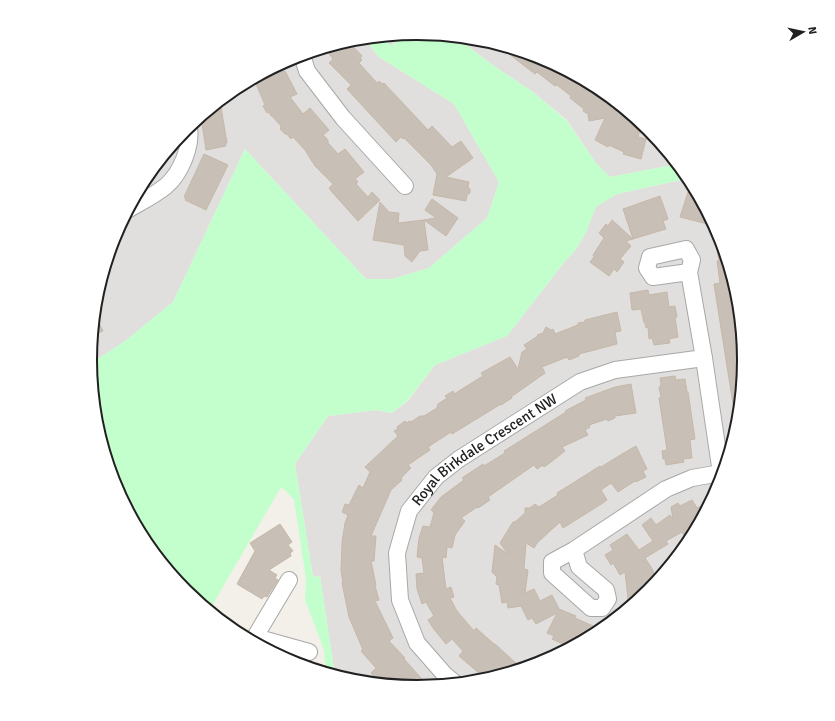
<svg xmlns="http://www.w3.org/2000/svg" width="835" height="721" viewBox="0 0 835 721" font-family="Signika,sans-serif">
  <style>
    .residential { fill: #e0dfde }
    .park { fill: #c3fecd }
    .building { fill: #c8bfb6; stroke: #c6b8a8 }
    .lines { fill: none; stroke-linecap: round; stroke-linejoin: round }
    .minor-casing { stroke: #a8a8a8; stroke-width: 18 }
    .minor { stroke: #fff; stroke-width: 16 }
    .labels { text-anchor: middle; stroke-width: 3; stroke-linejoin: round; paint-order: stroke }
    .street-label { font-size: 15px; fill: #212121; stroke: #fff }
    .rim { fill: none; stroke: #212121; stroke-width: 2 }
  </style>
  <rect width="100%" height="100%" fill="#f2f0e8"/>
  <g class="residential">
    <path d="M 404,34 L 391,46 L 383,36 Z"/>
    <path d="M 455,37 L 482,39 L 543,58 L 600,88 L 649,129 L 678,164 L 610,177 L 596,163 L 567,120 L 533,92 L 497,68 Z"/>
    <path d="M 364,38 L 379,57 L 454,104 L 499,182 L 487,218 L 429,268 L 392,279 L 366,279 L 245,149 L 173,302 L 125,341 L 90,364 L 96,296 L 115,235 L 145,178 L 186,129 L 236,88 L 292,58 L 354,39 Z"/>
    <path d="M 690,178 L 720,235 L 739,297 L 745,361 L 739,425 L 720,486 L 690,543 L 649,592 L 599,633 L 543,663 L 481,682 L 417,688 L 353,682 L 335,676 L 320,576 L 313,577 L 295,464 L 328,416 L 376,410 L 392,413 L 408,401 L 435,365 L 507,336 L 562,265 L 577,248 L 586,232 L 595,207 L 617,194 Z"/>
  </g>
  <path class="park" d="M 418,33 L 455,37 L 497,68 L 533,92 L 567,121 L 596,163 L 610,177 L 678,164 L 690,178 L 617,194 L 596,207 L 586,232 L 577,248 L 562,265 L 507,336 L 435,365 L 407,401 L 392,413 L 376,410 L 328,416 L 295,464 L 313,577 L 320,576 L 335,676 L 326,673 L 324,650 L 305,600 L 306,579 L 294,499 L 281,487 L 209,611 L 186,592 L 145,542 L 115,486 L 96,424 L 90,364 L 125,341 L 173,302 L 245,149 L 366,279 L 392,279 L 429,268 L 487,218 L 499,182 L 454,104 L 379,57 L 364,38 L 383,36 L 391,46 L 404,34 Z"/>
  <g class="building">
    <path d="M 348,41 L 362,56 L 360,58 L 362,60 L 359,63 L 377,83 L 379,81 L 382,84 L 384,83 L 428,130 L 432,126 L 452,147 L 461,141 L 473,158 L 446,177 L 469,182 L 468,187 L 470,189 L 470,193 L 467,195 L 466,201 L 433,195 L 437,174 L 431,165 L 404,138 L 403,139 L 401,137 L 396,142 L 347,89 L 351,85 L 329,63 L 333,59 L 325,48 Z"/>
    <path d="M 496,44 L 543,58 L 600,88 L 609,96 L 606,100 L 612,105 L 610,108 L 629,117 L 627,122 L 641,126 L 638,137 L 646,139 L 641,159 L 623,154 L 624,152 L 609,145 L 608,147 L 595,140 L 605,118 L 589,121 L 588,114 L 583,111 L 584,109 L 570,98 L 571,96 L 557,85 L 555,86 L 537,72 L 535,74 Z"/>
    <path d="M 274,68 L 277,74 L 285,71 L 297,94 L 290,97 L 303,114 L 310,108 L 329,130 L 323,135 L 328,140 L 328,143 L 338,154 L 345,149 L 364,172 L 355,179 L 358,182 L 356,184 L 368,197 L 372,192 L 380,200 L 358,221 L 332,192 L 329,188 L 333,184 L 315,166 L 305,150 L 293,137 L 291,139 L 287,134 L 285,134 L 280,129 L 281,126 L 272,116 L 271,116 L 269,112 L 267,113 L 263,106 L 265,105 L 254,79 Z"/>
    <path d="M 220,101 L 227,143 L 225,143 L 226,146 L 206,150 L 201,117 Z"/>
    <path d="M 204,154 L 228,165 L 206,210 L 185,200 L 186,198 L 184,197 Z"/>
    <path d="M 689,189 L 696,191 L 715,226 L 680,217 Z"/>
    <path d="M 660,196 L 668,219 L 663,221 L 666,229 L 626,241 L 631,246 L 620,259 L 624,262 L 617,272 L 614,269 L 609,276 L 590,262 L 594,257 L 593,255 L 604,238 L 599,233 L 606,224 L 608,226 L 612,220 L 633,239 L 623,209 Z"/>
    <path d="M 432,199 L 458,218 L 446,236 L 424,220 L 436,218 L 425,210 Z"/>
    <path d="M 380,202 L 389,212 L 399,213 L 398,223 L 424,220 L 428,250 L 420,251 L 412,262 L 405,256 L 404,245 L 373,240 Z"/>
    <path d="M 720,236 L 739,297 L 745,361 L 739,423 L 736,423 L 714,284 L 720,283 L 717,261 L 719,261 L 715,238 Z"/>
    <path d="M 648,290 L 649,295 L 667,292 L 669,307 L 675,306 L 677,317 L 675,318 L 678,337 L 669,339 L 670,343 L 654,345 L 652,338 L 649,339 L 648,327 L 646,328 L 645,323 L 644,323 L 641,309 L 632,310 L 630,293 Z"/>
    <path d="M 617,312 L 621,331 L 615,332 L 617,344 L 579,354 L 579,356 L 569,360 L 567,357 L 542,367 L 545,373 L 511,397 L 512,398 L 501,405 L 501,404 L 452,434 L 451,432 L 428,447 L 430,450 L 408,465 L 411,468 L 401,478 L 402,480 L 391,490 L 371,536 L 376,536 L 374,561 L 371,561 L 376,585 L 375,586 L 379,600 L 375,601 L 393,638 L 389,641 L 405,658 L 404,659 L 429,687 L 417,688 L 381,684 L 371,673 L 376,668 L 361,651 L 363,650 L 349,617 L 342,583 L 343,583 L 341,570 L 342,543 L 345,523 L 348,515 L 342,512 L 345,504 L 349,505 L 359,485 L 363,488 L 370,472 L 365,467 L 398,436 L 394,431 L 398,429 L 397,427 L 405,421 L 406,423 L 410,421 L 411,422 L 420,416 L 424,416 L 437,408 L 438,404 L 447,398 L 445,396 L 453,391 L 454,394 L 483,376 L 481,373 L 510,357 L 518,369 L 522,352 L 527,349 L 524,345 L 538,336 L 537,335 L 543,333 L 546,327 L 551,330 L 553,329 L 555,334 L 578,325 L 578,323 L 585,322 L 585,320 Z"/>
    <path d="M 95,315 L 103,331 L 92,336 L 93,331 Z"/>
    <path d="M 675,376 L 676,380 L 685,379 L 687,392 L 688,392 L 695,439 L 690,440 L 692,458 L 683,459 L 684,462 L 666,465 L 665,459 L 663,459 L 662,451 L 667,450 L 659,398 L 661,397 L 659,387 L 660,387 L 661,384 L 660,378 Z"/>
    <path d="M 631,384 L 636,413 L 615,416 L 615,418 L 608,421 L 607,419 L 589,425 L 590,427 L 585,430 L 588,435 L 562,447 L 565,451 L 551,462 L 544,467 L 543,465 L 537,469 L 534,465 L 488,497 L 490,500 L 478,508 L 477,507 L 461,518 L 465,521 L 455,535 L 452,548 L 447,547 L 446,558 L 442,557 L 446,589 L 451,587 L 454,597 L 450,598 L 457,611 L 474,631 L 476,628 L 494,644 L 495,644 L 519,666 L 514,672 L 487,680 L 459,656 L 463,651 L 452,639 L 446,644 L 433,628 L 428,620 L 434,616 L 426,602 L 422,604 L 417,589 L 416,574 L 424,573 L 422,558 L 417,557 L 419,538 L 423,526 L 430,527 L 434,513 L 431,510 L 441,497 L 464,480 L 462,478 L 483,464 L 484,466 L 505,453 L 504,451 L 566,412 L 565,411 L 586,400 L 585,398 L 615,387 Z"/>
    <path d="M 636,446 L 647,469 L 643,471 L 646,477 L 636,482 L 635,481 L 618,492 L 611,483 L 601,490 L 607,500 L 603,503 L 563,528 L 560,522 L 537,543 L 534,548 L 526,543 L 524,569 L 528,570 L 525,593 L 534,589 L 540,601 L 552,595 L 559,609 L 576,616 L 575,618 L 602,630 L 561,653 L 565,645 L 552,639 L 554,636 L 547,633 L 557,613 L 536,624 L 532,618 L 528,620 L 521,606 L 508,608 L 507,602 L 502,603 L 499,585 L 496,584 L 497,577 L 492,572 L 495,545 L 508,554 L 500,543 L 513,522 L 515,522 L 525,513 L 525,508 L 530,508 L 535,504 L 539,507 L 558,495 L 557,493 L 600,466 L 601,467 L 622,454 Z"/>
    <path d="M 692,500 L 697,508 L 701,506 L 705,514 L 698,527 L 684,535 L 682,532 L 666,541 L 668,544 L 645,558 L 653,570 L 655,585 L 649,592 L 623,613 L 628,598 L 625,572 L 620,575 L 613,563 L 611,565 L 605,555 L 613,550 L 610,545 L 627,534 L 639,550 L 653,541 L 642,525 L 651,518 L 656,525 L 670,515 L 673,519 L 671,507 L 678,503 L 680,506 Z"/>
    <path d="M 280,524 L 292,542 L 288,545 L 293,551 L 290,553 L 291,556 L 269,570 L 277,575 L 275,578 L 278,580 L 267,597 L 264,596 L 262,599 L 237,584 L 255,551 L 250,543 Z"/>
  </g>
  <g class="lines">
    <defs>
      <g id="minor">
        <path d="M 302,55 L 307,71 L 343,118 L 405,186"/>
        <path d="M 129,209 C 141,202 155,195 166,186 C 181,173 192,146 189,127"/>
        <path d="M 689,272 L 653,277 L 647,268 L 650,257 L 686,249 L 692,260 L 689,272 L 704,358 L 722,480"/>
        <path d="M 574,550 L 579,567 L 606,590 L 608,599 L 602,608 L 591,608 L 552,573 L 552,562 L 574,550 L 666,489 L 692,478 L 721,473"/>
        <path d="M 255,637 L 309,652"/>
        <path d="M 252,642 L 289,580"/>
        <path id="s1" d="M 456,684 L 445,675 L 417,643 L 400,600 L 397,553 L 409,511 L 436,477 L 459,459 L 580,382 L 615,370 L 704,358"/>
      </g>
    </defs>
    <use href="#minor" class="minor-casing"/>
    <use href="#minor" class="minor"/>
  </g>
  <g class="labels">
    <g class="street-label">
      <text dy="5" stroke="none"><textPath href="#s1" startOffset="292">Royal Birkdale Crescent NW</textPath></text>
    </g>
  </g>
  <path d="M0 0H835V721H0ZM97 360a320 320 0 1 1 640 0a320 320 0 1 1-640 0Z" fill="#fff" fill-rule="evenodd"/>
  <path class="rim" d="M97 360a320 320 0 1 1 640 0a320 320 0 1 1-640 0Z"/>
  <g transform="translate(803 32) rotate(81)" stroke="#ffffff" stroke-width="3" paint-order="stroke">
  <path d="M0-3L7 15L0 10L-7 15Z" fill="#212121"/>
  <text y="-6" font-size="11" font-weight="bold" text-anchor="middle" fill="#212121">N</text>
  </g>
</svg>
